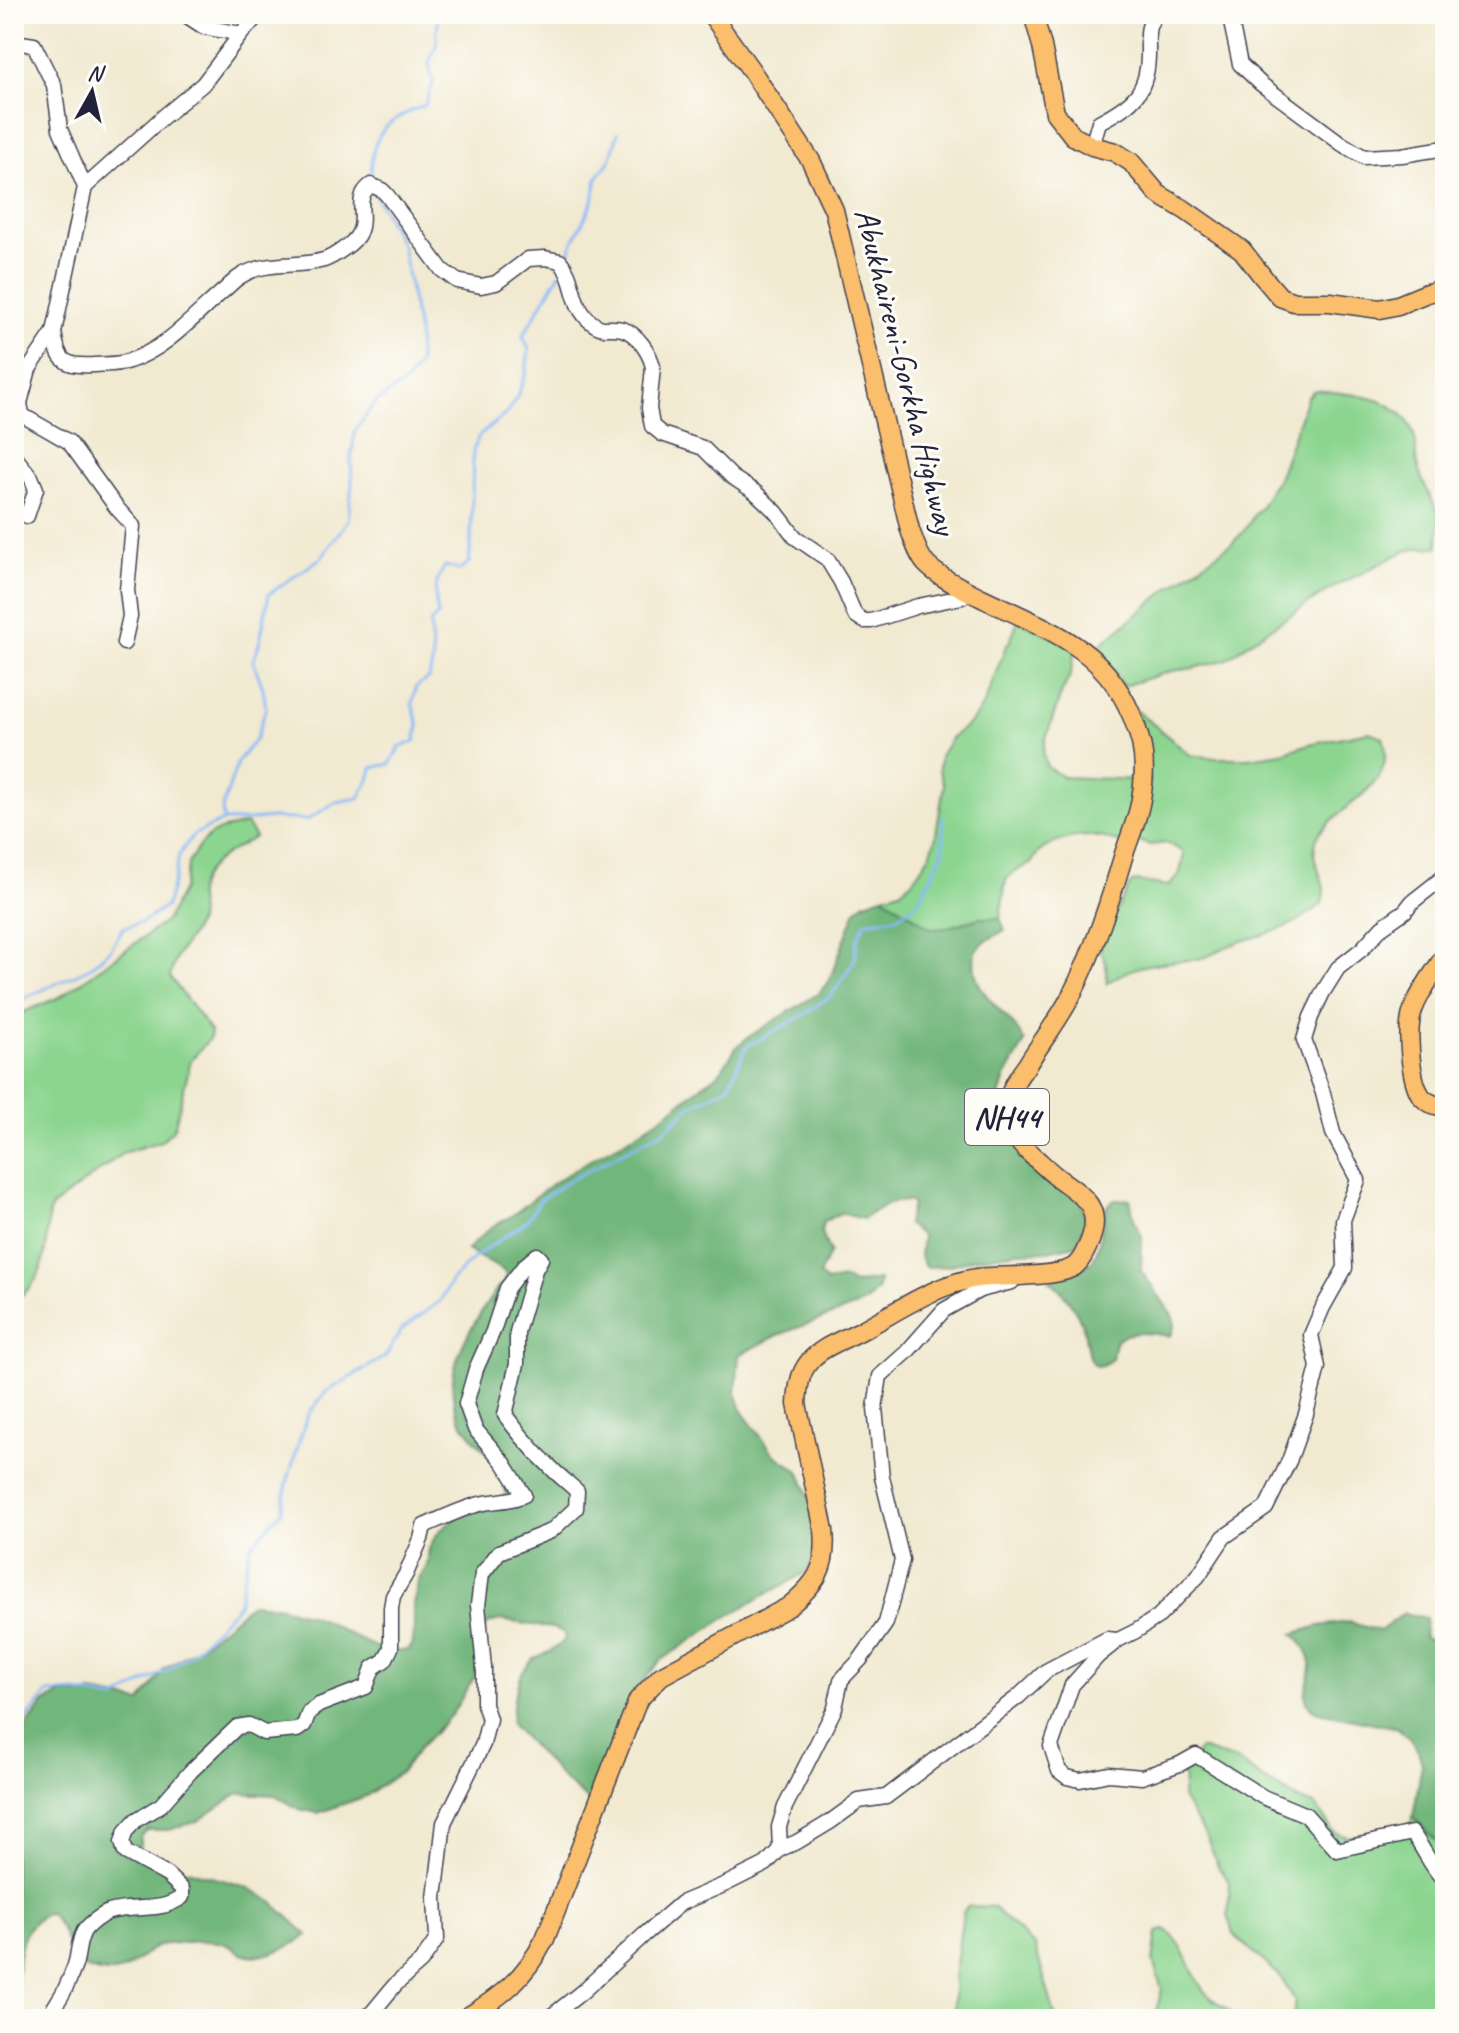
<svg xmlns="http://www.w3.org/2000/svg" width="1459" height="2033" viewBox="0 0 1459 2033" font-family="Caveat,sans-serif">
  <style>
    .green { fill: #8cd590; stroke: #577c66; stroke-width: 2 }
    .forest { fill: #71b67a; stroke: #4a6c5a; stroke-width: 2 }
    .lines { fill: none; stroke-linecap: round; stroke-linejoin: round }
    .stream { stroke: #8bbaf6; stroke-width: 3 }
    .minor-casing { stroke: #414051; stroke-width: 17 }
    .major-casing { stroke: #414051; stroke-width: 21 }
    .minor { stroke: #fff; stroke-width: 14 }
    .major { stroke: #fabe6d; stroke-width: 18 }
    .labels { text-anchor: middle; stroke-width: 6; stroke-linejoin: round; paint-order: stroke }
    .shield { fill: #fdfcf7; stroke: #646373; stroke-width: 2 }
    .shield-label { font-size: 32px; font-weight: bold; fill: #22223b }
    .street-label { font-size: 34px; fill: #22223b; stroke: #fdfcf7 }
  </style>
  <rect width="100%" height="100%" fill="#fdfcf7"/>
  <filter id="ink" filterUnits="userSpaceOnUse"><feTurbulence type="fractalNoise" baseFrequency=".0125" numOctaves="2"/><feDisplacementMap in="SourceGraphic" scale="16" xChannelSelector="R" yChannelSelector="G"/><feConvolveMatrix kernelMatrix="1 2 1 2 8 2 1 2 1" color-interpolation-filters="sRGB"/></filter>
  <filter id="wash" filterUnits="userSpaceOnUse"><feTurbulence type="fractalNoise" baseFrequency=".006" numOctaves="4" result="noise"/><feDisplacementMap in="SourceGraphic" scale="32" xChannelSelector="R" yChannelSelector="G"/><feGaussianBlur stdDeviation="1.8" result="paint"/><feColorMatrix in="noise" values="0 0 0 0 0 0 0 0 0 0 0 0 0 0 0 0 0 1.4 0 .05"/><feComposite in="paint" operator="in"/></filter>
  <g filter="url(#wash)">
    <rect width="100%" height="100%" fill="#f1e9d0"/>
    <g class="green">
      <path d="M 1317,390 C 1354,395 1405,395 1415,439 C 1417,447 1415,456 1417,464 C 1420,478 1429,492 1434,505 C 1442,517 1438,533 1438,547 L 1417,548 L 1405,551 L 1332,588 L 1254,639 L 1227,659 L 1194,668 L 1172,671 L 1123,686 L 1113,669 L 1095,649 L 1169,588 L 1231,544 L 1244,531 L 1256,512 L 1260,509 L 1272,486 L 1278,479 L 1307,398 L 1313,391 Z"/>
      <path d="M 1018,620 L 1075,648 L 1071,673 L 1061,694 L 1045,741 L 1043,754 L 1047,767 L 1063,777 L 1139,780 L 1123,843 C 1113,841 1101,836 1090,836 C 1072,835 1037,845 1032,863 L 1013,872 L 1006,880 L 1000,918 L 980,918 L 945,928 L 932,929 L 883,896 L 900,891 L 913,880 L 930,855 L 935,840 L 944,785 L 939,771 L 940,756 L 952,737 L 971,722 L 984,704 L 1006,646 L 1010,641 Z"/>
      <path d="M 1135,709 L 1190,755 L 1215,758 L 1249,758 L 1282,753 L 1313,743 L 1369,732 L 1383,737 C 1397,781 1353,798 1328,824 C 1324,828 1318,833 1317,838 C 1308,864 1324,872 1324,892 C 1324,896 1322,900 1322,904 C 1313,910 1305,917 1296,922 C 1276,934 1252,936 1231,945 C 1221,948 1213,956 1202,958 C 1166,964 1139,960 1107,983 L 1106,964 L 1100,949 L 1108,926 L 1130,885 L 1135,881 L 1169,886 L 1180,873 L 1184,854 L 1181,850 L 1166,843 L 1150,845 L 1132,839 L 1150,782 Z"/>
      <path d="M 246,824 L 255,837 C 232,851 204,862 198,892 C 196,901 203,913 198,922 C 188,944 175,951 170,977 L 211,1032 L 210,1038 L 191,1060 L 174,1129 L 161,1141 L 123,1153 L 53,1206 L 49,1213 C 45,1248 48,1281 14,1300 L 14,1016 L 60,997 L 166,921 L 183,889 L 189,862 L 199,846 L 210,835 L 220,830 Z"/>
      <path d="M 1200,1749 L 1236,1760 L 1272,1785 L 1302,1801 L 1315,1805 L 1334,1832 L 1341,1835 L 1350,1837 L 1394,1830 L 1407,1826 L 1411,1823 L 1413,1817 L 1445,1849 L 1445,2019 L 1293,2019 L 1295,2000 L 1279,1975 L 1233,1934 L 1228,1915 L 1230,1882 L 1218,1867 L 1207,1838 L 1182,1798 L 1184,1778 L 1181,1775 Z"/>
      <path d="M 968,1906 L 993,1907 L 1035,1946 L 1056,2019 L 952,2019 L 954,2015 L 954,1979 L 963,1912 Z"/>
      <path d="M 1164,1930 C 1187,1941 1189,1974 1205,1992 C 1215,2003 1230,2011 1241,2019 L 1148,2019 L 1155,2015 L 1162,1989 L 1153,1962 L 1157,1932 Z"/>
    </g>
    <g class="forest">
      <path d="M 883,896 L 932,929 L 945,928 L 980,918 L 1000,918 L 1005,930 L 985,941 L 975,951 C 968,998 1008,1007 1025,1042 L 1005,1077 L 996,1105 L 1008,1139 L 1080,1202 L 1087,1221 L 1076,1245 L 1047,1251 L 1018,1252 L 972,1259 L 948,1266 L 925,1267 L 920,1256 L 922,1236 L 907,1224 L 912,1205 L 911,1202 C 892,1198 878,1209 863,1219 L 840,1213 L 823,1222 L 821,1233 L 830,1252 L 819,1275 L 826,1282 L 845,1279 L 854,1284 L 879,1280 L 878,1289 L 865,1303 L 778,1335 L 739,1355 L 736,1393 L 743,1413 L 775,1455 L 799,1471 L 823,1530 L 820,1556 L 803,1574 L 736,1611 L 660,1661 L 634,1692 L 590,1802 L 564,1780 L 511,1724 L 514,1698 L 522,1673 L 533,1659 L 549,1652 L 564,1641 L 565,1635 L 563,1632 L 552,1628 L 500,1620 L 489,1623 L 483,1630 L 475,1676 L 452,1714 L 420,1747 L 402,1771 L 366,1796 L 318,1813 L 299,1809 L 275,1795 L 239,1793 L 198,1821 L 169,1830 L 148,1830 L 141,1835 L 139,1851 L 148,1859 L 247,1887 L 271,1901 L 308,1935 C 293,1946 265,1960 245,1954 C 237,1952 232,1946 223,1943 C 204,1939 186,1942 167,1944 C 150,1946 143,1957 130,1966 C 114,1977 93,1972 76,1964 L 61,1929 L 51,1914 L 47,1913 C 13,1930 22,1960 14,1991 L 14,1743 L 45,1702 L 60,1694 L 92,1693 L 141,1702 L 164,1669 L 202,1645 L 252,1603 C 274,1604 294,1610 315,1617 C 342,1625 380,1661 410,1649 C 416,1635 413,1621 414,1607 C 415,1599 416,1589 418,1582 C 420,1576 425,1571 427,1565 C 429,1559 427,1553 430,1547 C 441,1516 479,1508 506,1497 C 505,1490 505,1479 502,1473 C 495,1460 479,1445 470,1434 C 429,1384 469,1330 498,1287 L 504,1283 L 506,1275 L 504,1271 L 467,1250 L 490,1228 L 513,1215 L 553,1183 L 600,1154 L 622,1143 L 662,1117 L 721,1071 L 736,1048 L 747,1038 L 819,993 L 829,981 L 856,910 L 865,902 Z"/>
      <path d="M 1130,1199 L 1134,1219 L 1142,1236 L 1141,1271 L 1171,1313 L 1175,1323 L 1172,1334 L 1169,1336 C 1155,1334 1128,1329 1117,1340 C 1113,1344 1113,1353 1112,1359 C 1107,1362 1101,1368 1095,1365 C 1087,1360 1088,1348 1086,1341 C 1085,1331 1080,1318 1075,1310 C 1068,1298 1060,1288 1049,1280 C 1062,1276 1081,1272 1091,1262 C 1103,1249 1101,1206 1111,1202 C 1115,1199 1125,1200 1130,1199 Z"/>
      <path d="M 1404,1613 L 1426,1618 L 1424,1638 L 1445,1646 L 1445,1849 L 1413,1817 L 1422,1764 L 1418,1751 L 1409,1738 L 1398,1728 L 1315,1711 C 1295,1697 1313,1680 1311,1662 C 1309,1650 1301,1641 1293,1634 L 1319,1626 L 1348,1622 L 1380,1631 Z"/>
    </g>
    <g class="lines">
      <g class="stream">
        <path d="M 371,172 C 372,129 389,120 425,105 L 433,83 L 429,63 L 436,46 L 438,21"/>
        <path d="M 567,260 L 572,244 L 593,201 L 597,178 L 610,160 L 618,133"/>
        <path d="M 223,819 L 222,808 L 238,761 L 256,739 L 266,708 L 263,688 L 253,661 L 260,641 L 269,594 L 321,558 L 348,520 L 352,484 L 351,458 L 355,431 L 374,404 L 407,381 L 419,363 L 418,331 L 402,245 L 373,191"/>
        <path d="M 14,1003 L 88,969 L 110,950 L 123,928 L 143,922 L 166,906 L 175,877 L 179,855 L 193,835 L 223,821 L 240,821 L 273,818 L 307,820 L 336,802 L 359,798 L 369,780 L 372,768 L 390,764 L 399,748 L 415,741 L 419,726 L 412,704 L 416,687 L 429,678 L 433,659 L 430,623 L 438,615 C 434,594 433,585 445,566 L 460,570 L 469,562 L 471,542 L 473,451 L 479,436 L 506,414 L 518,395 L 526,373 L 529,349 L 523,336 L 560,273"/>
        <path d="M 14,1734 L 48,1693 L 77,1692 L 115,1699 L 167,1670 L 192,1653 L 238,1605 L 250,1547 L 282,1511 L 287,1483 L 305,1422 L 309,1413 L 326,1392 L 386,1356 L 401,1330 L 440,1301 L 452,1280 L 475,1257 L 527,1221 L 540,1200 L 570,1180 L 665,1130 L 691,1106 L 729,1086 L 746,1047 L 805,1014 L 832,995 L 855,959 L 857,941 L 865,922 L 896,917 L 918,903 L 943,852 L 943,818"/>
      </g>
    </g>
  </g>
  <g filter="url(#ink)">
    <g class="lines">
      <defs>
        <g id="minor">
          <path d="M 184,14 L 204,27 L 241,34 L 259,14"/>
          <path d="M 1226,14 L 1230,18 L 1240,64 L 1261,84 L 1342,144 L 1364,157 L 1402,155 L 1445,148"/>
          <path d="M 14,42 L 34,45 L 54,85 L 60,129 L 85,187 L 54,332 C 58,359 62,367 93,365 C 104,364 118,365 129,361 C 166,349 193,317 222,292 C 228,287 234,280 241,276 C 266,260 297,268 324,260 C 334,257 342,250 350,244 C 375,223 349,201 371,185 L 382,190 L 387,195 L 442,270 L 457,281 L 481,286 L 496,283 L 528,259 L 545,258 L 560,261 C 576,279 570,305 591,322 C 603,332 609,326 622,329 C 637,333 650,353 653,367 L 649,408 L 652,426 L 662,434 L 703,448 L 732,477 L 755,492 L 776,512 L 795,537 L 827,559 L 841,582 L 855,615 L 864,621 L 871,621 L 918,606 L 962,597 L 968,591"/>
          <path d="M 1092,146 L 1099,122 C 1135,103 1149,91 1148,49 C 1148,32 1146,28 1156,14"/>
          <path d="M 85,187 L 163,117 L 203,84 L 241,34"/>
          <path d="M 20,403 L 22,415 L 69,442 L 116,507 L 133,526 L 127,590 L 130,616 L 124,643"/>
          <path d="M 16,410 L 20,403 L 29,369 L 54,332"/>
          <path d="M 14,456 L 31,477 L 36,489 L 27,516"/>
          <path d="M 1445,876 L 1412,902 L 1405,911 L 1382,927 L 1362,949 L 1338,968 L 1323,992 L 1311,1017 L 1304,1040 L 1323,1093 L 1333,1133 L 1358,1180 L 1343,1220 L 1345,1268 L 1323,1307 L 1311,1335 L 1318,1367 L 1306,1414 L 1289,1461 L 1266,1508 L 1224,1537 L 1198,1576 L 1159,1616 L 1136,1631 L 1118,1640 L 1098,1656 L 1072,1685 L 1051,1746 L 1059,1771 L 1067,1777 L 1080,1780 L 1109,1774 L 1142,1777 L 1180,1764 L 1196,1755 L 1263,1797 L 1306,1815 L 1337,1850 L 1412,1833 C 1424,1848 1431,1868 1445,1881"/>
          <path d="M 780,1849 L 797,1842 L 830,1822 L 859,1801 L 886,1797 L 1018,1697 L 1046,1671 L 1107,1639 L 1117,1640"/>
          <path d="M 49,2019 C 52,2008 59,2001 64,1991 C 68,1984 71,1975 74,1968 C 79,1956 77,1943 84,1931 C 89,1924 101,1915 109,1912 C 135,1904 159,1914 182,1897 L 182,1889 L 167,1875 L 125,1852 L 122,1842 L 126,1831 L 136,1820 L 161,1805 L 191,1771 L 237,1727 L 249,1725 L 264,1733 L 297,1730 L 304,1725 L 309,1712 L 319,1705 L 366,1687 L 373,1668 L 385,1660 L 391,1648 L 391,1608 L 393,1596 L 406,1574 L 421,1539 L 424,1526 C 443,1518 460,1509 480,1504 C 495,1500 510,1502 524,1495 L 504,1463 L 475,1429 L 466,1404 L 476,1369 L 493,1331 L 507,1288 L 524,1266 L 537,1255 L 541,1259 L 535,1270 L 517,1332 L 517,1364 L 505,1415 C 526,1444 549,1468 577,1491 L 576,1508 L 551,1531 L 499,1552 L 482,1574 L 478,1605 L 484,1668 L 484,1704 L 489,1719 L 483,1744 L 444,1823 L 435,1898 L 437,1939 L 421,1962 L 395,1985 L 371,2014 L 361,2019"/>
          <path d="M 548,2019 L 583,1991 L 644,1935 L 681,1903 L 726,1884 L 766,1864 L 780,1849 L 779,1827 L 785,1807 L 835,1708 L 841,1680 L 860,1660 L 886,1623 L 902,1560 L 882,1477 L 875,1408 L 880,1376 L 906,1353 L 944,1310 L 980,1290 L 1012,1282"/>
        </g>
        <g id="major">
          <path d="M 1033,14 L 1042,46 L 1055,113 L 1073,136 L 1092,146 L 1115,152 L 1131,162 L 1158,194 L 1185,210 L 1242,250 L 1263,277 L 1280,297 L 1294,302 L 1330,302 L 1380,309 L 1398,305 L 1427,293 L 1441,290 L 1445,292"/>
          <path d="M 1445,955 C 1434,974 1420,990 1413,1010 C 1406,1029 1410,1082 1422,1097 C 1428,1104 1437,1105 1445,1108"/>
          <path d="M 464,2019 C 501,1997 525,1978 545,1939 L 638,1700 L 661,1676 L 788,1607 C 816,1584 828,1568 824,1530 L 797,1404 C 798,1389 799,1374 809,1362 C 822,1346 844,1340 862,1330 C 898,1311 936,1284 977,1278 C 999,1275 1061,1279 1076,1265 C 1083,1259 1088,1246 1091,1238 C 1102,1205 1081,1195 1058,1178 C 1050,1172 1042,1164 1034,1157 C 1012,1138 1000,1122 1011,1092 C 1014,1082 1021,1073 1027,1065 C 1041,1042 1059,1020 1071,996 C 1094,951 1110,901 1124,854 C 1130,836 1138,818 1141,799 C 1144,782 1145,760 1141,743 C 1117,651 1057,634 980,597 C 964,589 938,577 926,564 C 918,555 914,541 910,530 L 834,210 L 811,161 L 751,70 L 711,14"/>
        </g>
      </defs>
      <use href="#minor" class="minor-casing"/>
      <use href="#major" class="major-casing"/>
      <use href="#minor" class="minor"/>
      <use href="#major" class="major"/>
    </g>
  </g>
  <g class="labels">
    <rect class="shield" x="965" y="1089" width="84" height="56" rx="6"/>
    <g class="shield-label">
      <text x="1007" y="1128">NH44</text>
    </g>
    <g class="street-label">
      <text transform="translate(907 371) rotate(76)" y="12">Abukhaireni-Gorkha Highway</text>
    </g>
  </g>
  <rect width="1459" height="2033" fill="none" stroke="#fdfcf7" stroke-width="48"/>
  <g transform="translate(92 92) rotate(8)" stroke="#fdfcf7" stroke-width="6" paint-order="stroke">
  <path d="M0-6L14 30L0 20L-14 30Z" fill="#22223b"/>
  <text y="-12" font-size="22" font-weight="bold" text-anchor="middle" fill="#22223b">N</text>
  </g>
</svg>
